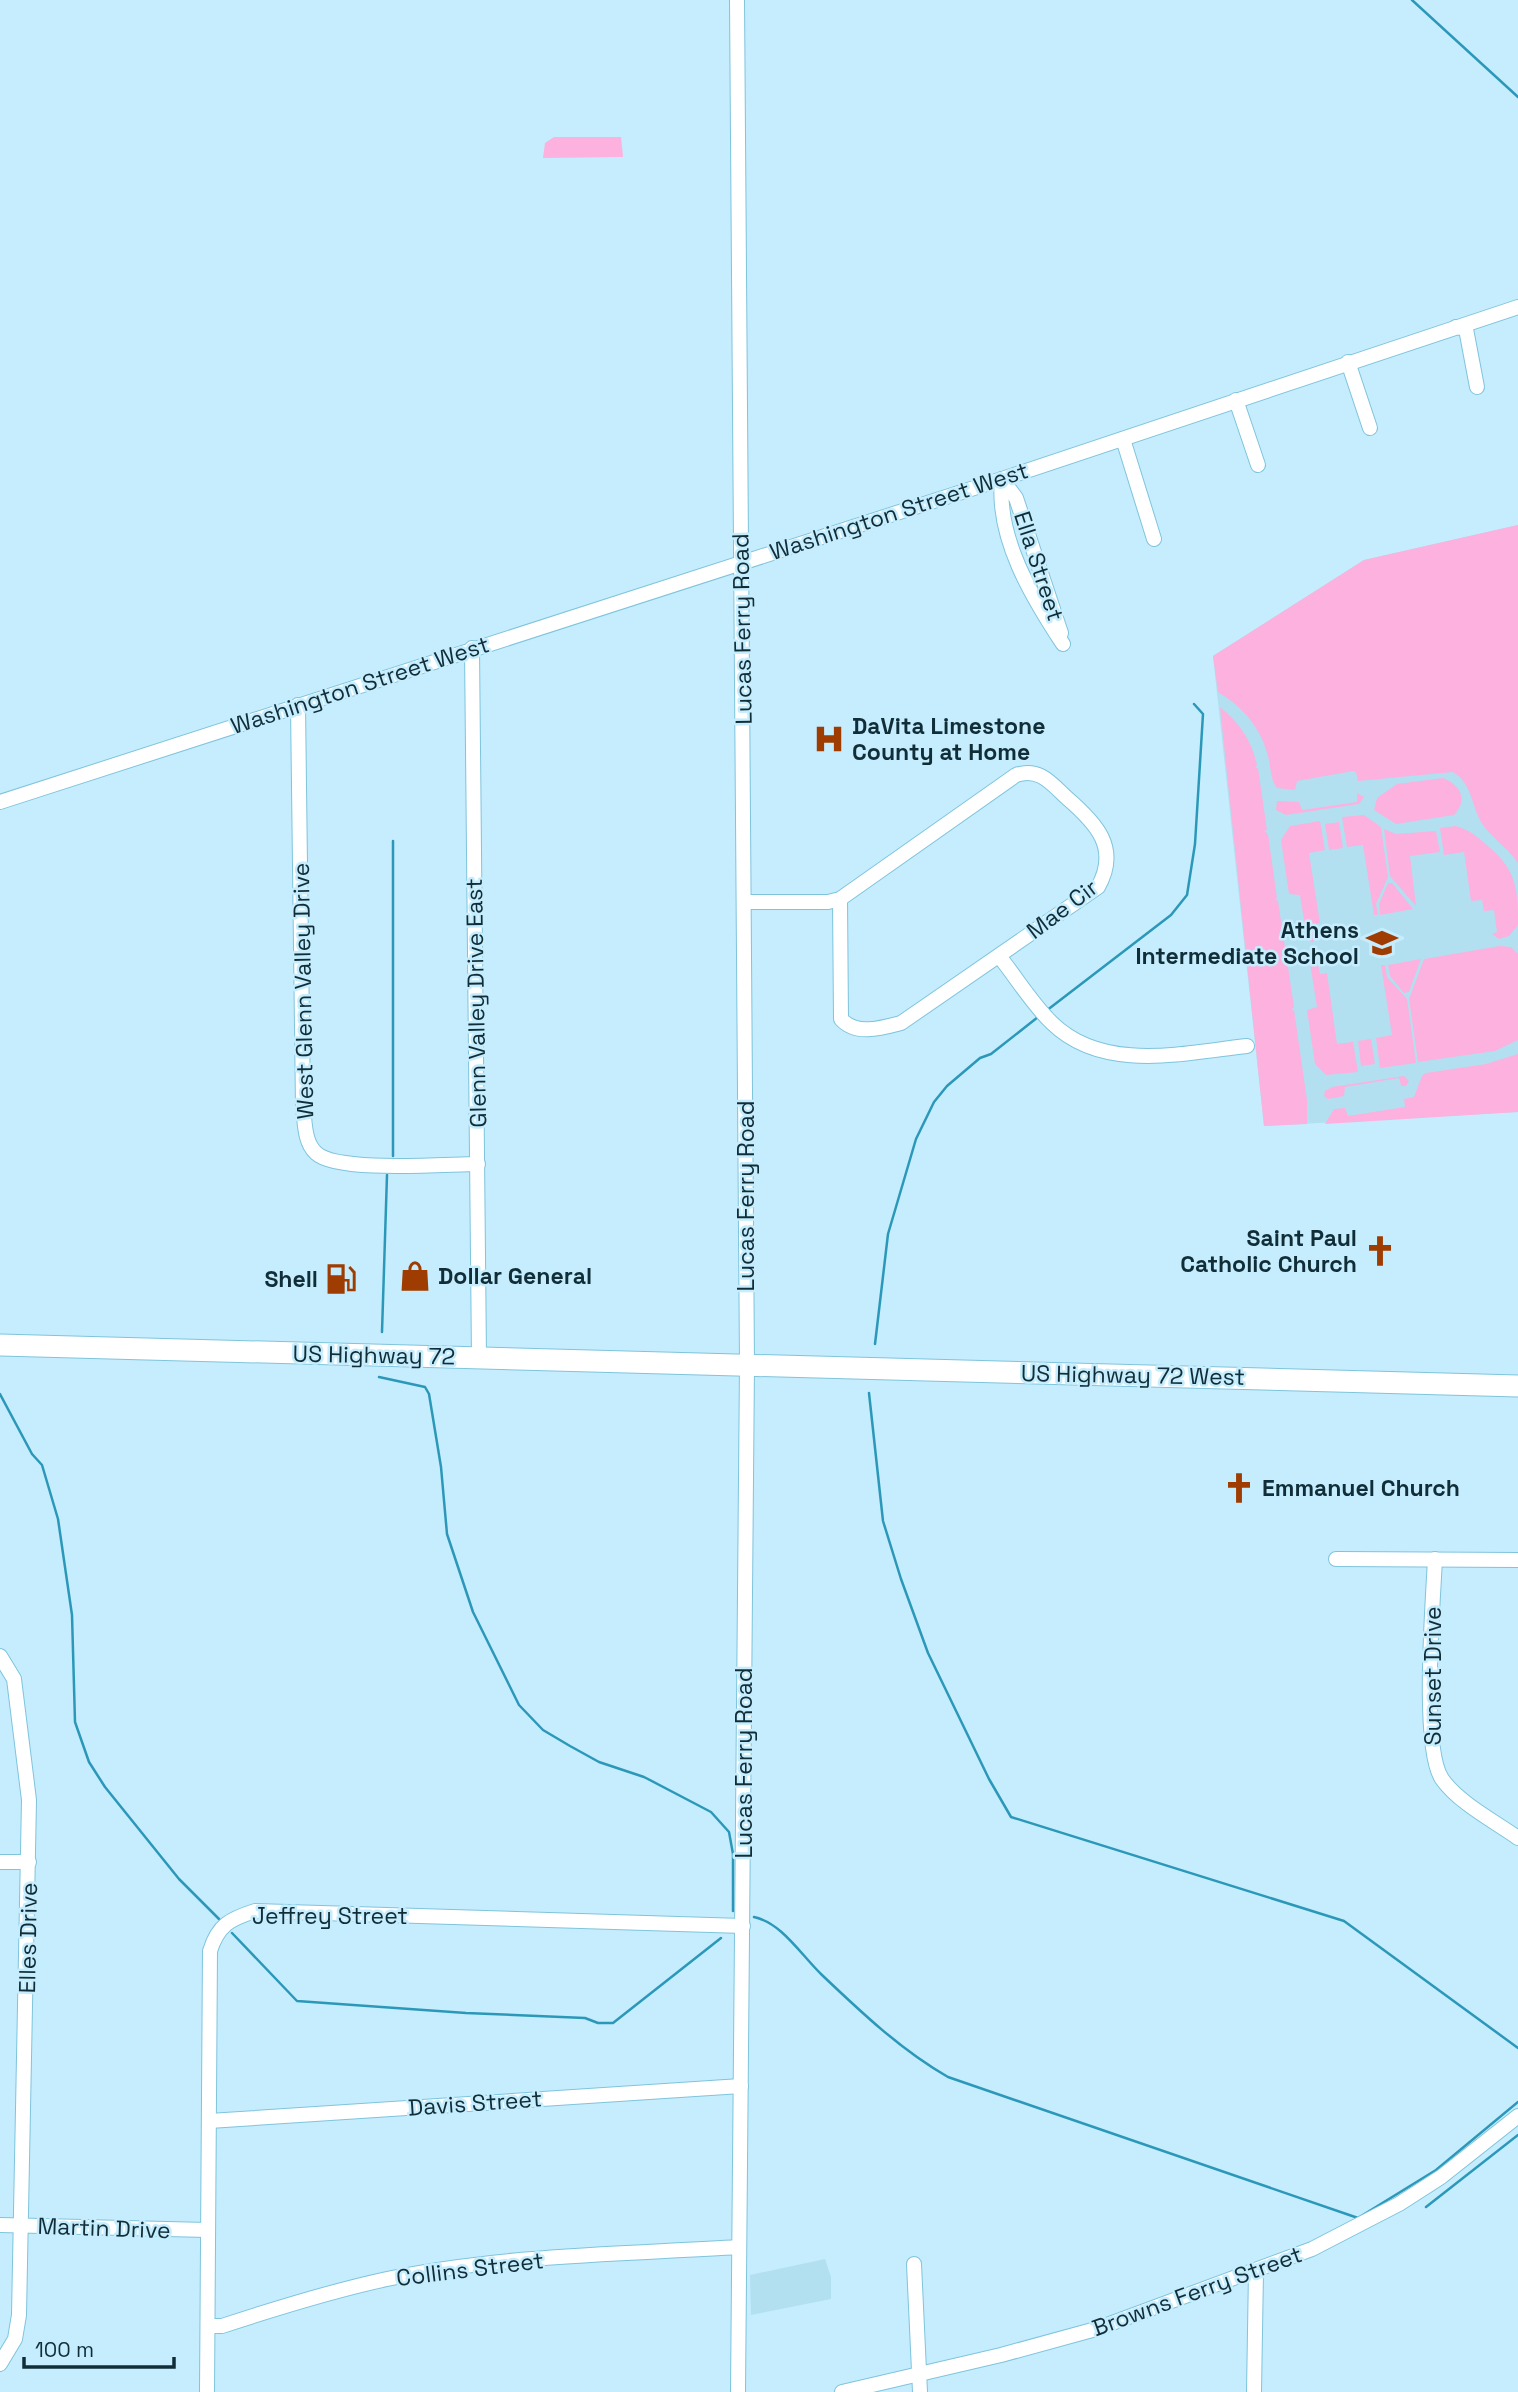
<svg xmlns="http://www.w3.org/2000/svg" width="1518" height="2392" viewBox="0 0 1518 2392" font-family="'Space Grotesk',sans-serif">
  <style>
    .built { fill: #b2e0f0 }
    .green { fill: #fcb1de }
    .lines { fill: none; stroke-linecap: round; stroke-linejoin: round }
    .stream { stroke: #2c98b9; stroke-width: 2.5 }
    .minor-casing { stroke: #7fc4dd; stroke-width: 16 }
    .highway-casing { stroke: #7fc4dd; stroke-width: 23 }
    .minor { stroke: #fff; stroke-width: 14 }
    .highway { stroke: #fff; stroke-width: 21 }
    .labels { text-anchor: middle; stroke-width: 5; stroke-linejoin: round; paint-order: stroke }
    .street-label { font-size: 23px; fill: #112e38; stroke: #c5edfd }
    .poi-label { font-size: 23px; font-weight: bold; fill: #112e38; stroke: #c5edfd; text-anchor: start }
  </style>
  <rect width="100%" height="100%" fill="#c5edfd"/>
  <g class="built">
    <path d="M 1518,525 L 1518,1112 L 1264,1126 L 1213,656 L 1364,560 Z"/>
    <path d="M 825,2259 L 831,2277 L 831,2299 L 751,2315 L 750,2275 Z"/>
  </g>
  <g class="green">
    <path d="M 554,137 L 621,137 L 623,157 L 543,158 L 545,143 Z"/>
    <path d="M 1518,525 L 1518,863 C 1508,848 1493,839 1483,825 C 1471,807 1473,784 1453,772 L 1358,781 L 1356,772 L 1353,771 L 1297,781 L 1295,790 L 1277,788 C 1270,779 1271,767 1268,756 C 1261,728 1243,707 1218,692 L 1213,656 L 1364,560 Z"/>
    <path d="M 1220,707 C 1239,722 1252,741 1257,765 L 1255,768 L 1258,768 L 1267,830 L 1264,831 L 1268,834 L 1277,898 L 1275,899 L 1278,901 L 1294,1007 L 1291,1010 L 1294,1010 L 1307,1100 L 1307,1124 L 1264,1126 Z"/>
    <path d="M 1443,778 C 1461,785 1468,800 1454,815 L 1396,824 L 1374,810 L 1377,798 L 1397,784 Z"/>
    <path d="M 1357,793 L 1364,797 L 1359,804 L 1286,815 L 1276,810 L 1277,801 L 1299,802 L 1302,810 L 1357,802 Z"/>
    <path d="M 1364,815 L 1381,827 L 1388,877 L 1376,904 L 1378,915 L 1374,915 L 1363,845 L 1347,847 L 1342,817 Z"/>
    <path d="M 1320,821 L 1325,850 L 1309,853 L 1320,923 L 1313,925 L 1315,940 L 1312,942 L 1307,939 L 1300,895 L 1289,894 L 1281,840 L 1290,826 Z"/>
    <path d="M 1339,822 L 1343,848 L 1329,850 L 1325,824 Z"/>
    <path d="M 1456,826 C 1470,830 1479,838 1489,847 C 1517,871 1518,890 1518,925 L 1509,936 L 1499,939 L 1492,934 L 1497,932 L 1494,910 L 1484,911 L 1482,900 L 1471,901 L 1464,852 L 1444,855 L 1440,828 Z"/>
    <path d="M 1384,829 L 1396,834 L 1436,831 L 1440,852 L 1410,856 L 1416,906 L 1390,876 Z"/>
    <path d="M 1388,883 L 1392,883 L 1413,909 L 1380,915 L 1379,904 Z"/>
    <path d="M 1500,946 L 1511,947 L 1518,954 L 1518,1040 L 1495,1051 L 1418,1062 L 1409,999 L 1424,959 Z"/>
    <path d="M 1314,959 L 1317,959 L 1320,974 L 1327,973 L 1337,1044 L 1353,1042 L 1358,1072 L 1326,1075 L 1315,1064 L 1307,1010 L 1317,1007 L 1310,963 Z"/>
    <path d="M 1421,959 L 1409,992 L 1404,993 L 1390,976 L 1388,965 Z"/>
    <path d="M 1381,965 L 1385,965 L 1387,977 L 1407,999 L 1416,1063 L 1380,1068 L 1376,1038 L 1392,1035 Z"/>
    <path d="M 1371,1039 L 1375,1064 L 1361,1066 L 1358,1041 Z"/>
    <path d="M 1518,1054 L 1518,1112 L 1325,1124 L 1334,1109 L 1345,1108 L 1348,1116 L 1405,1107 L 1404,1099 L 1414,1097 L 1422,1076 L 1426,1073 L 1486,1064 Z"/>
    <path d="M 1404,1076 L 1409,1081 L 1406,1086 L 1401,1086 L 1399,1078 L 1345,1087 L 1344,1096 L 1328,1099 L 1324,1096 L 1325,1091 L 1332,1087 Z"/>
  </g>
  <g class="lines">
    <g class="stream">
      <path d="M 1412,0 L 1518,97"/>
      <path d="M 1046,1011 L 1171,915 L 1187,895 L 1195,844 L 1203,714 L 1194,704"/>
      <path d="M 393,1156 L 393,841"/>
      <path d="M 382,1332 L 387,1175"/>
      <path d="M 875,1344 L 888,1234 L 916,1139 L 934,1102 L 947,1086 L 980,1058 L 991,1054 L 1038,1017"/>
      <path d="M 379,1377 L 425,1387 L 429,1394 L 441,1467 L 447,1534 L 473,1612 L 519,1705 L 543,1730 L 570,1746 L 599,1762 L 644,1777 L 711,1812 L 729,1832 L 733,1854 L 733,1911"/>
      <path d="M 869,1393 L 883,1521 L 901,1579 L 928,1653 L 989,1779 L 1011,1817 L 1344,1921 L 1518,2048"/>
      <path d="M 0,1394 L 32,1454 L 42,1465 L 58,1519 L 72,1615 L 75,1722 L 89,1762 L 105,1787 L 179,1879 L 219,1919"/>
      <path d="M 754,1917 C 782,1923 801,1955 822,1975 C 862,2013 901,2050 948,2077 L 1358,2218 L 1436,2170 L 1518,2102"/>
      <path d="M 232,1933 L 297,2001 L 466,2013 L 585,2018 L 598,2023 L 613,2023 L 721,1938"/>
      <path d="M 1426,2207 L 1518,2135"/>
    </g>
    <defs>
      <g id="minor">
        <path d="M 737,0 L 747,1365 L 738,2392"/>
        <path d="M 1456,327 L 1466,329 L 1477,387"/>
        <path d="M 1348,362 L 1370,428"/>
        <path d="M 1236,400 L 1258,465"/>
        <path d="M 1123,439 L 1154,539"/>
        <path d="M 1002,479 C 996,538 1032,597 1063,644"/>
        <path d="M 1002,479 L 1016,498 L 1061,633"/>
        <path d="M 472,648 L 479,1358"/>
        <path d="M 298,705 L 303,1107 C 305,1122 304,1142 316,1153 C 337,1173 446,1164 478,1164"/>
        <path d="M 0,802 L 1002,479 L 1518,307"/>
        <path d="M 745,902 L 828,902 L 840,899 L 1016,775 C 1039,767 1051,783 1067,798 C 1096,823 1120,848 1098,887 L 901,1023 C 882,1028 856,1036 841,1019 L 840,899"/>
        <path d="M 999,956 C 1016,977 1032,1004 1052,1023 C 1103,1073 1184,1053 1247,1046"/>
        <path d="M 1336,1559 L 1518,1560"/>
        <path d="M 1435,1559 C 1433,1602 1421,1748 1442,1779 C 1459,1803 1494,1821 1518,1838"/>
        <path d="M 0,1656 L 14,1679 L 29,1800 L 19,2315 L 15,2339 L 0,2364"/>
        <path d="M 0,1862 L 29,1862"/>
        <path d="M 209,2121 L 741,2086"/>
        <path d="M 0,2225 L 208,2230"/>
        <path d="M 914,2264 L 920,2392"/>
        <path d="M 208,2326 L 222,2326 C 277,2308 331,2291 387,2279 C 502,2255 623,2254 739,2247"/>
        <path d="M 207,2392 L 210,1951 C 218,1925 230,1919 255,1911 L 743,1926"/>
        <path d="M 842,2392 L 1001,2355 L 1096,2329 L 1312,2249 L 1399,2204 L 1441,2177 L 1518,2116"/>
        <path d="M 1254,2392 L 1256,2271"/>
      </g>
      <path id="highway" d="M 0,1345 L 1518,1386"/>
    </defs>
    <use href="#minor" class="minor-casing"/>
    <use href="#highway" class="highway-casing"/>
    <use href="#minor" class="minor"/>
    <use href="#highway" class="highway"/>
  </g>
  <defs>
    <symbol id="hospital-bare" viewBox="-9 -9 18 18"><path d="M-5-5h3v3.5h4V-5h3V5h-3V1.5h-4V5h-3Z" fill="#9f3c01" stroke="#c5edfd" stroke-width="2.5" paint-order="stroke"/></symbol>
    <symbol id="school-bare" viewBox="-9 -9 18 18"><path d="M0-5L7-2L0 1L-7-2ZM-4 1L0 2.5L4 1V4Q0 6-4 4Z" fill="#9f3c01" stroke="#c5edfd" stroke-width="2.5" paint-order="stroke"/></symbol>
    <symbol id="church-bare" viewBox="-9 -9 18 18"><path d="M-1.2-6h2.4v3.5h3.3v2.4h-3.3V6h-2.4V-.1h-3.3v-2.4h3.3Z" fill="#9f3c01" stroke="#c5edfd" stroke-width="2.5" paint-order="stroke"/></symbol>
    <symbol id="shop-bare" viewBox="-9 -9 18 18"><path d="M-5-2.5h2.3a2.7 3.5 0 0 1 5.4 0H5L5.5 6h-11ZM-1.5-2.5h3a1.5 2.3 0 0 0-3 0Z" fill="#9f3c01" stroke="#c5edfd" stroke-width="2.5" paint-order="stroke"/></symbol>
    <symbol id="fuel-bare" viewBox="-9 -9 18 18"><path d="M-5.5-6h7V0h2V4h1.3V-2.5L3-4.5l.8-.8L6-3V5H2.5V1h-1V6h-7ZM-4.2-4.7v3.2H.2V-4.7Z" fill="#9f3c01" stroke="#c5edfd" stroke-width="2.5" paint-order="stroke"/></symbol>
  </defs>
  <g fill-rule="evenodd">
    <use href="#hospital-bare" x="807" y="717" width="44" height="44"/>
    <use href="#school-bare" x="1360" y="921" width="44" height="44"/>
    <use href="#church-bare" x="1358" y="1229" width="44" height="44"/>
    <use href="#shop-bare" x="393" y="1254" width="44" height="44"/>
    <use href="#fuel-bare" x="319" y="1257" width="44" height="44"/>
    <use href="#church-bare" x="1217" y="1466" width="44" height="44"/>
  </g>
  <g class="labels">
    <g class="street-label">
      <text transform="translate(899 511) rotate(-18)" y="8">Washington Street West</text>
      <text transform="translate(1039 566) rotate(72)" y="8">Ella Street</text>
      <text transform="translate(742 629) rotate(-91)" y="8">Lucas Ferry Road</text>
      <text transform="translate(360 685) rotate(-18)" y="8">Washington Street West</text>
      <text transform="translate(1062 909) rotate(-37)" y="8">Mae Cir</text>
      <text transform="translate(303 991) rotate(-91)" y="8">West Glenn Valley Drive</text>
      <text transform="translate(476 1003) rotate(-91)" y="8">Glenn Valley Drive East</text>
      <text transform="translate(746 1196) rotate(-90)" y="8">Lucas Ferry Road</text>
      <text transform="translate(374 1355) rotate(1)" y="8">US Highway 72</text>
      <text transform="translate(1133 1375) rotate(1)" y="8">US Highway 72 West</text>
      <text transform="translate(1433 1676) rotate(-90)" y="8">Sunset Drive</text>
      <text transform="translate(744 1763) rotate(-90)" y="8">Lucas Ferry Road</text>
      <text x="330" y="1924">Jeffrey Street</text>
      <text transform="translate(28 1938) rotate(-89)" y="8">Elles Drive</text>
      <text transform="translate(475 2103) rotate(-4)" y="8">Davis Street</text>
      <text transform="translate(104 2228) rotate(2)" y="8">Martin Drive</text>
      <text transform="translate(470 2269) rotate(-7)" y="8">Collins Street</text>
      <text transform="translate(1197 2291) rotate(-20)" y="8">Browns Ferry Street</text>
    </g>
    <g class="poi-label">
      <text x="852" y="734">DaVita Limestone<tspan x="852" dy="26">County at Home</tspan></text>
      <text x="1359" y="938" text-anchor="end">Athens<tspan x="1359" dy="26">Intermediate School</tspan></text>
      <text x="1357" y="1246" text-anchor="end">Saint Paul<tspan x="1357" dy="26">Catholic Church</tspan></text>
      <text x="438" y="1284">Dollar General</text>
      <text x="318" y="1287" text-anchor="end">Shell</text>
      <text x="1262" y="1496">Emmanuel Church</text>
    </g>
  </g>
  <path d="M24 2357v10h150v-10" fill="none" stroke="#112e38" stroke-width="3.5"/>
  <text x="35" y="2357" font-size="21" fill="#112e38" stroke="#c5edfd" stroke-width="5" paint-order="stroke">100 m</text>
</svg>
